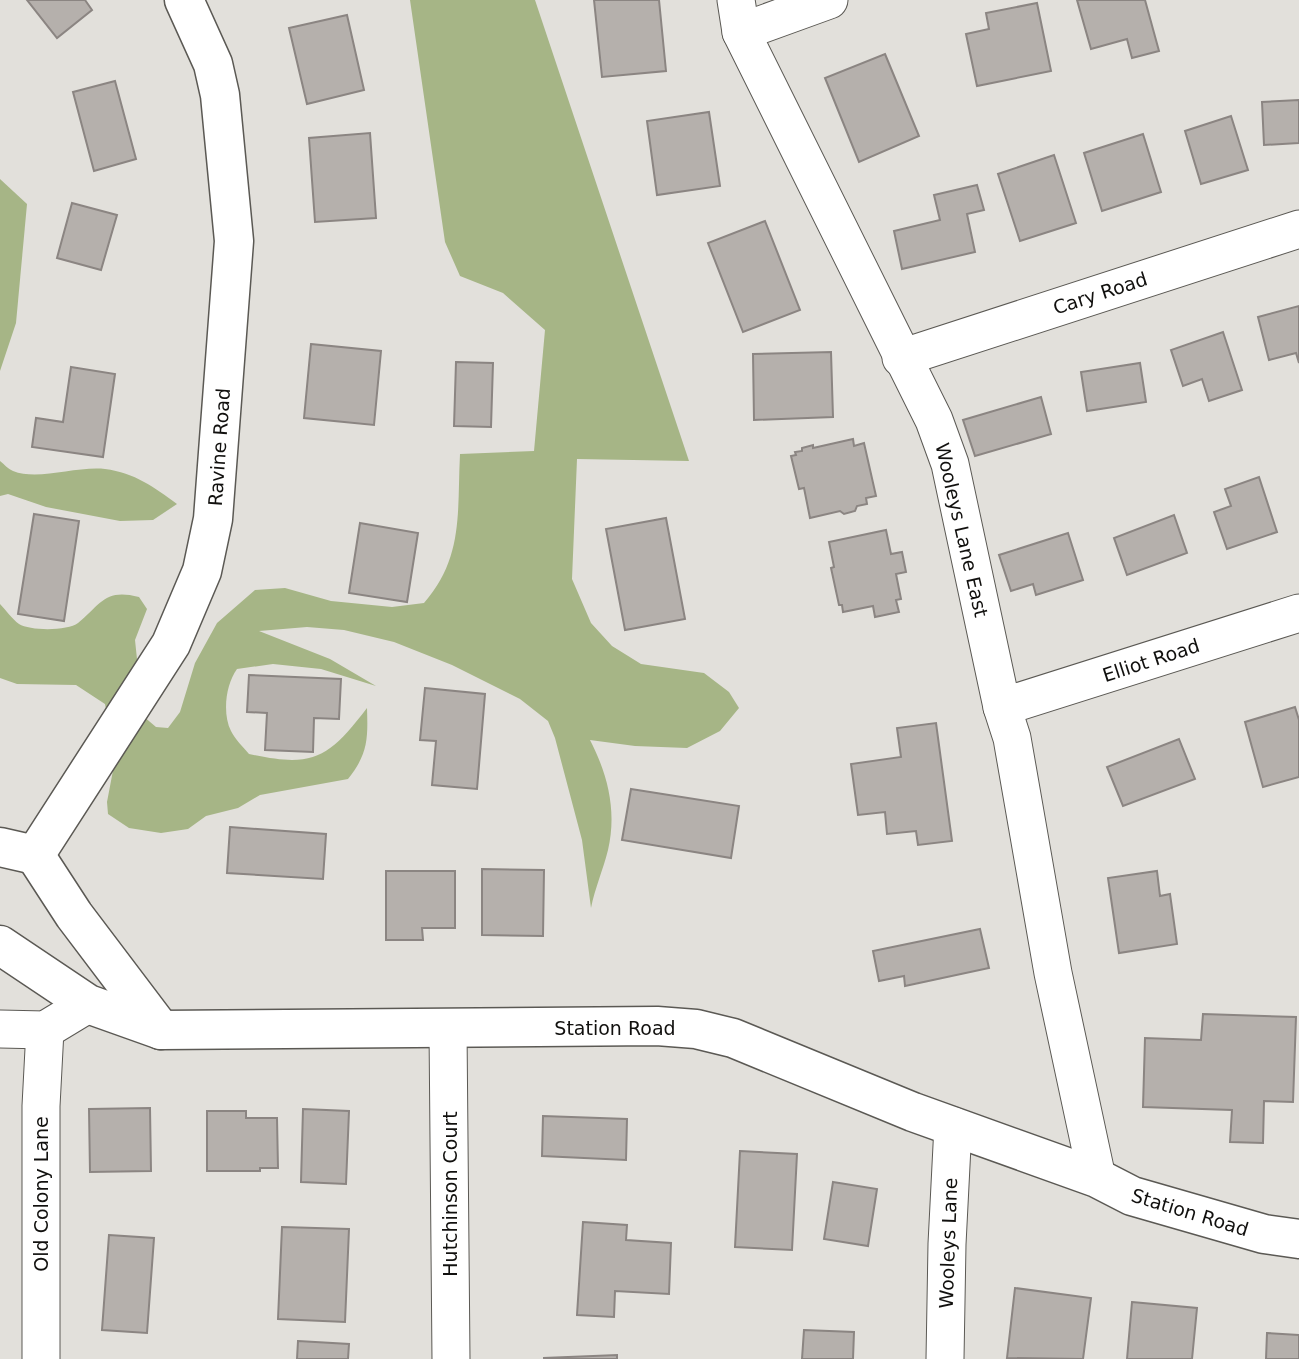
<svg xmlns="http://www.w3.org/2000/svg" width="1299" height="1359" viewBox="0 0 1299 1359" font-family="'DejaVu Sans',sans-serif">
  <style>
    .green { fill: #a6b586 }
    .building { fill: #b5b0ac; stroke: #8b8582; stroke-width: 2 }
    .lines { fill: none; stroke-linecap: round; stroke-linejoin: round }
    .street-casing { stroke: #5b5954; stroke-width: 39 }
    .secondary-casing { stroke: #5b5954; stroke-width: 41 }
    .street { stroke: #fff; stroke-width: 37 }
    .secondary { stroke: #fff; stroke-width: 38 }
    .labels { text-anchor: middle; stroke-width: 7; stroke-linejoin: round; paint-order: stroke }
    .street-label { font-size: 19px; fill: #11100e; stroke: #fff }
  </style>
  <rect width="100%" height="100%" fill="#e2e0db"/>
  <g class="green">
    <path d="M 410,0 L 535,0 L 689,461 L 577,459 L 572,579 L 591,623 L 612,646 L 641,664 L 704,673 L 729,692 L 739,708 L 720,731 L 687,748 L 635,746 L 590,740 C 608,775 617,811 608,850 C 603,870 595,888 591,908 L 582,840 L 555,738 L 548,721 L 520,699 L 452,665 L 394,642 L 344,630 L 307,627 L 259,631 L 330,659 L 376,686 L 321,669 L 273,664 L 237,669 C 226,684 222,713 231,731 C 235,739 243,747 249,754 C 313,768 328,759 367,708 C 368,739 368,754 348,779 L 260,795 L 238,808 L 206,816 L 188,829 L 161,833 L 129,828 L 108,814 L 107,802 L 115,760 L 105,704 L 76,685 L 17,684 L 0,678 L 0,604 C 6,610 12,619 19,624 C 30,631 68,631 78,623 C 101,604 105,588 139,597 L 147,609 L 135,640 L 143,716 L 156,727 L 168,728 L 180,712 L 195,663 L 217,623 L 255,590 L 285,588 L 331,601 L 392,607 L 424,603 C 464,557 457,512 460,454 L 534,451 L 545,330 L 503,293 L 460,276 L 445,242 Z"/>
    <path d="M 0,179 L 27,204 L 16,323 L 0,371 Z"/>
    <path d="M 0,461 C 4,464 8,469 13,471 C 38,481 76,466 105,469 C 135,473 154,487 177,504 L 153,520 L 120,521 L 46,507 L 8,494 L 0,496 Z"/>
  </g>
  <g class="building">
    <path d="M 27,0 L 85,0 L 92,10 L 57,38 Z"/>
    <path d="M 594,0 L 659,0 L 666,71 L 602,77 Z"/>
    <path d="M 1077,0 L 1145,0 L 1159,51 L 1132,58 L 1127,39 L 1091,49 Z"/>
    <path d="M 1037,3 L 1051,71 L 977,86 L 966,34 L 989,29 L 986,13 Z"/>
    <path d="M 347,15 L 364,90 L 307,104 L 289,28 Z"/>
    <path d="M 885,54 L 919,136 L 859,162 L 825,78 Z"/>
    <path d="M 115,81 L 136,159 L 94,171 L 73,92 Z"/>
    <path d="M 1299,100 L 1299,143 L 1264,145 L 1262,102 Z"/>
    <path d="M 709,112 L 720,186 L 657,195 L 647,121 Z"/>
    <path d="M 1231,116 L 1248,170 L 1201,184 L 1185,131 Z"/>
    <path d="M 370,133 L 376,218 L 315,222 L 309,138 Z"/>
    <path d="M 1143,134 L 1161,192 L 1102,211 L 1084,153 Z"/>
    <path d="M 1054,155 L 1076,223 L 1020,241 L 998,174 Z"/>
    <path d="M 977,185 L 984,210 L 967,214 L 975,252 L 902,269 L 894,231 L 940,220 L 934,195 Z"/>
    <path d="M 72,203 L 117,215 L 101,270 L 57,258 Z"/>
    <path d="M 765,221 L 800,310 L 743,332 L 708,243 Z"/>
    <path d="M 1299,306 L 1299,363 L 1296,353 L 1269,360 L 1258,317 Z"/>
    <path d="M 1223,332 L 1242,390 L 1209,401 L 1202,379 L 1183,386 L 1171,350 Z"/>
    <path d="M 311,344 L 381,351 L 374,425 L 304,418 Z"/>
    <path d="M 831,352 L 833,417 L 754,420 L 753,354 Z"/>
    <path d="M 456,362 L 493,363 L 491,427 L 454,426 Z"/>
    <path d="M 1140,363 L 1146,402 L 1087,411 L 1081,372 Z"/>
    <path d="M 71,367 L 115,374 L 103,457 L 32,447 L 36,418 L 63,422 Z"/>
    <path d="M 1041,397 L 1051,434 L 975,456 L 963,420 Z"/>
    <path d="M 853,439 L 854,446 L 864,443 L 876,496 L 866,498 L 867,504 L 857,506 L 855,511 L 844,514 L 840,511 L 810,518 L 804,488 L 799,489 L 791,456 L 796,455 L 795,452 L 802,451 L 802,448 L 813,445 L 813,448 Z"/>
    <path d="M 1259,477 L 1277,532 L 1227,549 L 1214,512 L 1231,506 L 1225,489 Z"/>
    <path d="M 34,514 L 79,521 L 64,621 L 18,614 Z"/>
    <path d="M 1174,515 L 1187,553 L 1127,575 L 1114,538 Z"/>
    <path d="M 666,518 L 685,619 L 625,630 L 606,529 Z"/>
    <path d="M 360,523 L 418,533 L 407,602 L 349,593 Z"/>
    <path d="M 886,530 L 891,554 L 902,552 L 906,572 L 896,574 L 901,599 L 896,600 L 899,612 L 875,617 L 873,606 L 843,612 L 842,605 L 839,605 L 831,568 L 834,567 L 829,542 Z"/>
    <path d="M 1068,533 L 1083,580 L 1036,595 L 1033,584 L 1011,591 L 999,555 Z"/>
    <path d="M 249,675 L 341,679 L 339,719 L 314,718 L 313,752 L 265,750 L 267,713 L 247,712 Z"/>
    <path d="M 425,688 L 485,694 L 477,789 L 432,785 L 436,741 L 420,740 Z"/>
    <path d="M 1295,707 L 1299,720 L 1299,777 L 1263,787 L 1245,722 Z"/>
    <path d="M 936,723 L 952,841 L 918,845 L 916,831 L 887,834 L 885,812 L 858,815 L 851,764 L 901,757 L 897,728 Z"/>
    <path d="M 1179,739 L 1195,779 L 1123,806 L 1107,767 Z"/>
    <path d="M 631,789 L 739,806 L 731,858 L 622,840 Z"/>
    <path d="M 230,827 L 326,834 L 323,879 L 227,873 Z"/>
    <path d="M 482,869 L 544,870 L 543,936 L 482,935 Z"/>
    <path d="M 386,871 L 455,871 L 455,928 L 422,928 L 423,940 L 386,940 Z"/>
    <path d="M 1157,871 L 1160,896 L 1170,894 L 1177,944 L 1119,953 L 1108,878 Z"/>
    <path d="M 980,929 L 989,968 L 905,986 L 904,976 L 879,981 L 873,951 Z"/>
    <path d="M 1203,1014 L 1296,1017 L 1293,1102 L 1264,1101 L 1263,1143 L 1230,1142 L 1232,1110 L 1143,1107 L 1145,1038 L 1201,1040 Z"/>
    <path d="M 150,1108 L 151,1171 L 90,1172 L 89,1109 Z"/>
    <path d="M 303,1109 L 349,1111 L 346,1184 L 301,1182 Z"/>
    <path d="M 207,1111 L 246,1111 L 246,1118 L 277,1118 L 278,1168 L 260,1168 L 260,1171 L 207,1171 Z"/>
    <path d="M 543,1116 L 627,1119 L 626,1160 L 542,1156 Z"/>
    <path d="M 740,1151 L 797,1154 L 792,1250 L 735,1247 Z"/>
    <path d="M 833,1182 L 877,1189 L 868,1246 L 824,1239 Z"/>
    <path d="M 583,1222 L 627,1225 L 626,1240 L 671,1243 L 669,1294 L 615,1291 L 614,1317 L 577,1315 Z"/>
    <path d="M 282,1227 L 349,1229 L 345,1322 L 278,1319 Z"/>
    <path d="M 109,1235 L 154,1238 L 147,1333 L 102,1330 Z"/>
    <path d="M 1015,1288 L 1091,1298 L 1083,1359 L 1007,1358 Z"/>
    <path d="M 1132,1302 L 1197,1308 L 1192,1359 L 1127,1359 Z"/>
    <path d="M 804,1330 L 854,1332 L 853,1359 L 802,1359 Z"/>
    <path d="M 1267,1333 L 1299,1335 L 1299,1359 L 1266,1359 Z"/>
    <path d="M 298,1341 L 349,1344 L 348,1359 L 297,1359 Z"/>
    <path d="M 617,1355 L 617,1359 L 544,1359 L 544,1358 Z"/>
  </g>
  <g class="lines">
    <defs>
      <g id="street">
        <path d="M 736,0 L 741,32 L 934,420 L 950,464 L 1002,707 L 1012,738 L 1053,973 L 1097,1178"/>
        <path d="M 741,32 L 829,0"/>
        <path d="M 901,358 L 1299,229"/>
        <path d="M 1002,707 L 1299,613"/>
        <path d="M 0,1029 L 45,1030 L 88,1004"/>
        <path d="M 448,1029 L 451,1359"/>
        <path d="M 41,1359 L 41,1106 L 45,1030"/>
        <path d="M 945,1359 L 947,1244 L 953,1126"/>
      </g>
      <g id="secondary">
        <path d="M 0,847 L 35,855"/>
        <path d="M 35,855 L 171,644 L 202,571 L 213,519 L 234,241 L 220,95 L 213,64 L 184,0"/>
        <path d="M 35,855 L 74,915 L 161,1030"/>
        <path d="M 0,945 L 88,1004 L 161,1030 L 657,1026 L 696,1029 L 733,1038 L 913,1112 L 1097,1178 L 1132,1196 L 1264,1234 L 1299,1239"/>
      </g>
    </defs>
    <use href="#street" class="street-casing"/>
    <use href="#secondary" class="secondary-casing"/>
    <use href="#street" class="street"/>
    <use href="#secondary" class="secondary"/>
  </g>
  <g class="labels">
    <g class="street-label">
      <text transform="translate(1100 293) rotate(-18)" y="7">Cary Road</text>
      <text transform="translate(219 447) rotate(-86)" y="7">Ravine Road</text>
      <text transform="translate(962 530) rotate(77)" y="7">Wooleys Lane East</text>
      <text transform="translate(1151 660) rotate(-18)" y="7">Elliot Road</text>
      <text x="615" y="1035">Station Road</text>
      <text transform="translate(41 1194) rotate(-90)" y="7">Old Colony Lane</text>
      <text transform="translate(450 1194) rotate(-90)" y="7">Hutchinson Court</text>
      <text transform="translate(1190 1212) rotate(17)" y="7">Station Road</text>
      <text transform="translate(948 1243) rotate(-88)" y="7">Wooleys Lane</text>
    </g>
  </g>
</svg>
